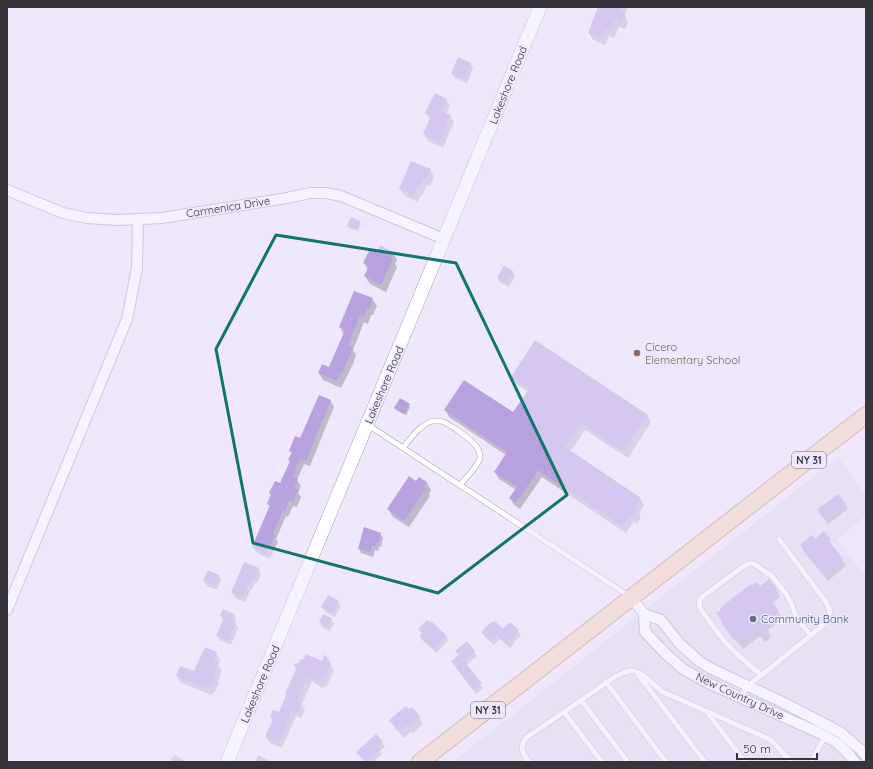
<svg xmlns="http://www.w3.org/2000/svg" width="873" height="769" viewBox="0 0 873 769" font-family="Quicksand,sans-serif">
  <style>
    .commercial { fill: #dfd7ec }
    .shadow { fill: #0003 }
    .building { fill: #b7a1de }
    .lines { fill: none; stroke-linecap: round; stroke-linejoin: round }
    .service-casing { stroke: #a6a0b3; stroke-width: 6 }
    .minor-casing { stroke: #a6a0b3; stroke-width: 12 }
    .tertiary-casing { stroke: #a6a0b3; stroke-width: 14 }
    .primary-casing { stroke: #b0866a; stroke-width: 18 }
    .service { stroke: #fff; stroke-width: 5 }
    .minor { stroke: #fff; stroke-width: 10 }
    .tertiary { stroke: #fff; stroke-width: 13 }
    .primary { stroke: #f7d1b5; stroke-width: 16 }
    .marked { fill: none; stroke: #0f766e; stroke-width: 3; stroke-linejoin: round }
    .education-dot { fill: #8d6e63; stroke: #efe8fd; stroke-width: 1.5 }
    .service-dot { fill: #5c6f8a; stroke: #efe8fd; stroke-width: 1.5 }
    .labels { text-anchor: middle; stroke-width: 3; stroke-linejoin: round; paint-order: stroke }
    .shield { fill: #efe8fd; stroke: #6e6975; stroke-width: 1 }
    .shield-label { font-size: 10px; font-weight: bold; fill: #36333b }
    .street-label { font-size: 11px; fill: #36333b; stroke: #efe8fd }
    .education-label { font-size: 11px; fill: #785e54; stroke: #efe8fd; text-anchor: start }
    .service-label { font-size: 11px; fill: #4e5e75; stroke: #efe8fd; text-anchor: start }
  </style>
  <rect width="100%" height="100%" fill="#efe8fd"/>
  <path class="commercial" d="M 838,457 L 866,497 L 866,515 L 837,540 L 866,577 L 866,762 L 453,762 Z"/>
  <g class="shadow">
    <path d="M 599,7 L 628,7 L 625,15 L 628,22 L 625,29 L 619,27 L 614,38 L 609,36 L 605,45 L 593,40 L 589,33 Z"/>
    <path d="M 470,64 L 473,68 L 467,83 L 455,78 L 452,73 Z"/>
    <path d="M 446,99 L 450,106 L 446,114 L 450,116 L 454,122 L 443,148 L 428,141 L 424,134 L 430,120 L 426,113 Z"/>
    <path d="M 430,169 L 434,177 L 430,186 L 427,185 L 422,196 L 420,196 L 418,202 L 405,196 L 400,189 Z"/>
    <path d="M 359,221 L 361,223 L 358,231 L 349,228 L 348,226 Z"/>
    <path d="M 393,252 L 397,260 L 395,264 L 397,267 L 386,292 L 370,284 L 365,276 L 368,270 L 364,263 L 378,254 Z"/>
    <path d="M 512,271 L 515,276 L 509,287 L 500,283 L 498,278 Z"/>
    <path d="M 372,299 L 377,306 L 373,315 L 371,315 L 368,324 L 364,322 L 353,350 L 356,355 L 354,360 L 354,362 L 341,388 L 323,380 L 319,373 L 329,369 L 344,335 L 340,327 Z"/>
    <path d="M 512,377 L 647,415 L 651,422 L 628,458 L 585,430 L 570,452 L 640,498 L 644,505 L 639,514 L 641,518 L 637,524 L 633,522 L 626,533 L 542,477 L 520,509 L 514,505 L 510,498 L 516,490 L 499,479 L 495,472 L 506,455 L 449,417 L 445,410 L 513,414 L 528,392 L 516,384 Z"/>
    <path d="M 319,396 L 331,401 L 334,407 L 310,466 L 304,464 L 297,480 L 301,486 L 298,493 L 301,497 L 297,507 L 293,506 L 288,517 L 286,516 L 276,539 L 278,542 L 270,559 L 257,553 L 253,547 L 271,508 L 268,504 L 272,496 L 270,493 L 281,484 L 290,462 L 289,460 L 292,454 L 290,451 L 301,439 Z"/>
    <path d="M 409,405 L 410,407 L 406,415 L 396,410 L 395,408 Z"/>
    <path d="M 419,478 L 427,483 L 431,490 L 429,494 L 430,496 L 409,527 L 393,517 L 388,509 Z"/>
    <path d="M 845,504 L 848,509 L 828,524 L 821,514 Z"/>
    <path d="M 380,533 L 383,538 L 381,547 L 379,546 L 378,551 L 375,550 L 373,557 L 361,553 L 359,548 Z"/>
    <path d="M 824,533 L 846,566 L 828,581 L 805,553 L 801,546 L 815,540 Z"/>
    <path d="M 259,569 L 261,574 L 257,583 L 255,582 L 252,590 L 251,589 L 245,602 L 235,598 L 233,593 Z"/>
    <path d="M 219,575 L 221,580 L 217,590 L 207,586 L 204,581 Z"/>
    <path d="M 760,587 L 776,589 L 780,597 L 772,603 L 783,619 L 768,630 L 771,637 L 765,642 L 760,636 L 743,649 L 736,640 L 735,641 L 727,631 L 718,613 Z"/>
    <path d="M 338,602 L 341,606 L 335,617 L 325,612 L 322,607 Z"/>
    <path d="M 234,615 L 236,619 L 235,623 L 238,628 L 231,645 L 220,640 L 217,636 L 224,621 L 221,616 Z"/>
    <path d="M 331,619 L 334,624 L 330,631 L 322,627 L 320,622 Z"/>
    <path d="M 419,630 L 446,635 L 448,640 L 437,653 L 423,641 L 420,637 L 422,634 Z"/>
    <path d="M 503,630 L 518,631 L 521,635 L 514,642 L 515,643 L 510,648 L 500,639 L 494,645 L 485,637 L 482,633 Z"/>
    <path d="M 474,651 L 477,656 L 466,665 L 483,688 L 476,694 L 452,661 Z"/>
    <path d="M 216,653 L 220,660 L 218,665 L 222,671 L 218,681 L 219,683 L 215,692 L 214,692 L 212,695 L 181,683 L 177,676 L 195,673 Z"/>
    <path d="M 325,656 L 334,671 L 327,685 L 322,688 L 312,681 L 302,704 L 305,710 L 301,718 L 296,716 L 282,748 L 270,743 L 266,737 L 273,721 L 271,717 L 279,714 L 287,696 L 286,694 L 323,662 Z"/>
    <path d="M 419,716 L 423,724 L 413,733 L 411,732 L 404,738 L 395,728 L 391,721 Z"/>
    <path d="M 382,743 L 385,747 L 380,751 L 382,754 L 373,762 L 365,762 L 357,752 Z"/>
    <path d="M 174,755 L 183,760 L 185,762 L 170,762 Z"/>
    <path d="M 258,755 L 272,762 L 255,762 Z"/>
  </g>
  <g class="building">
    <path d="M 598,7 L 622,7 L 620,12 L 625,14 L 621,23 L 615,20 L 610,31 L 605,29 L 601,38 L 588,33 Z"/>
    <path d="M 458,57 L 471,63 L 464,79 L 451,74 Z"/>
    <path d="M 435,93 L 447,99 L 441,111 L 451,115 L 439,142 L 423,134 L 431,116 L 425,113 Z"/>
    <path d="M 411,161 L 431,169 L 426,179 L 423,178 L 418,190 L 416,189 L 413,195 L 399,189 Z"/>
    <path d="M 351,217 L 360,221 L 357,229 L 347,226 Z"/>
    <path d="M 380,245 L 393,252 L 390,258 L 393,259 L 381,285 L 364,276 L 369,266 L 363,263 L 370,249 L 377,252 Z"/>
    <path d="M 504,265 L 513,271 L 506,283 L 497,278 Z"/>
    <path d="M 354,291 L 373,298 L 369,309 L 367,308 L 364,317 L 360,315 L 348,345 L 353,347 L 350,353 L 351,353 L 344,368 L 342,373 L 341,372 L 337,381 L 318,373 L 322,364 L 329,367 L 345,330 L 339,327 Z"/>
    <path d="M 535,340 L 648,415 L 623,451 L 581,423 L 565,447 L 641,498 L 634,508 L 638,510 L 632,518 L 629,516 L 622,526 L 538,470 L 516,503 L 509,498 L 517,487 L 494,472 L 507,452 L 444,410 L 464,380 L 513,412 L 529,389 L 511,377 Z"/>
    <path d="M 319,395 L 331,400 L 306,461 L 300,458 L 293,477 L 298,479 L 294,489 L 298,490 L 293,502 L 289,500 L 285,511 L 283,510 L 273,533 L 275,535 L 266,554 L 252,547 L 270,505 L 267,504 L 271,494 L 269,493 L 275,481 L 280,483 L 290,461 L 288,460 L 292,452 L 289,451 L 295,436 L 300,438 Z"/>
    <path d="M 400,398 L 410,404 L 404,414 L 394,408 Z"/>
    <path d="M 409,476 L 416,481 L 419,477 L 427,482 L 424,486 L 426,488 L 404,521 L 387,509 Z"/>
    <path d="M 838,494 L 846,504 L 825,520 L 817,510 Z"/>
    <path d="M 364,527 L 381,533 L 378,543 L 377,542 L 375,547 L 372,546 L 370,552 L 358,549 Z"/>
    <path d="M 824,531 L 831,540 L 829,541 L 843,559 L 823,575 L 800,545 L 812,535 L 815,539 Z"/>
    <path d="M 244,562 L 259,568 L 255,579 L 252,578 L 249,586 L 248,585 L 242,598 L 231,593 Z"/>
    <path d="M 208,570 L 219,575 L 215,586 L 203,581 Z"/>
    <path d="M 769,579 L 777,589 L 768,596 L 779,611 L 764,623 L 768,629 L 760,635 L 756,629 L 738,642 L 731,633 L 730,634 L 722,624 L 723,622 L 716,613 L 721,610 L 720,608 L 751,584 L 752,585 L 757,582 L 760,586 Z"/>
    <path d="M 328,595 L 339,601 L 332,613 L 321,607 Z"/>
    <path d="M 223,609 L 234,614 L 231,621 L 236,623 L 228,641 L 216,636 L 224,618 L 220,616 Z"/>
    <path d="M 323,614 L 332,618 L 327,627 L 319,622 Z"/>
    <path d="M 427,620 L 430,622 L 431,621 L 446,635 L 434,649 L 419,636 L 422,633 L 418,629 Z"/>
    <path d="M 495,621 L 503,629 L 510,622 L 519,630 L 507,644 L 497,635 L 491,641 L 481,632 L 490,623 Z"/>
    <path d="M 467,641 L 475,651 L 463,660 L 482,683 L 473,690 L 451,661 L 459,655 L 455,651 Z"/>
    <path d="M 205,647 L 217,652 L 213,661 L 219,663 L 214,674 L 216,674 L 211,686 L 210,685 L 208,688 L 176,676 L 180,666 L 194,671 Z"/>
    <path d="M 306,654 L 322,661 L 325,654 L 331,664 L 324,679 L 318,682 L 308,676 L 297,701 L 302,703 L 298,713 L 292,710 L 279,743 L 265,737 L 273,719 L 270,717 L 273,710 L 279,712 L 286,695 L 285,694 L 296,669 L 293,664 L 299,663 L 301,659 L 303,660 Z"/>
    <path d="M 406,706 L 409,709 L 412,707 L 420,716 L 408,726 L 407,725 L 399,731 L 389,720 Z"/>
    <path d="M 376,734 L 383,742 L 378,747 L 380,749 L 365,762 L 356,752 Z"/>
  </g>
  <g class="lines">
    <defs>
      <g id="service">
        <path d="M 368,425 L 629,596"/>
        <path d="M 403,448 C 411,438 419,426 432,421 C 434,421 439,421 441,421 C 450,424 474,441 478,449 C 479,451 480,455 480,458 C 478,466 465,479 460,485"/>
        <path d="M 637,673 L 705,762"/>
        <path d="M 761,675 L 737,654 L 724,641 L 701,610 C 699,605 698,602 702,597 L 741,568 L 746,565 L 752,563 L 756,565 L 764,571 L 771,575 L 786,594 L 792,605 L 796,617 L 811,636"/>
        <path d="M 606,682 L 666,762"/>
        <path d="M 740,697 L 748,686 L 820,628 L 826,622 L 830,612 L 826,602 L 779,539"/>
        <path d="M 581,700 L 628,762"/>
        <path d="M 707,712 L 745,762"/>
        <path d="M 529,762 C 522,753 519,746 527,737 L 564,712"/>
        <path d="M 602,762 L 564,712 L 616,676 L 628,671 L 635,671 L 641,674 L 663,692 L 769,739 L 775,744 L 791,762"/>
        <path d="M 811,762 L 826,735"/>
      </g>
      <g id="minor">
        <path d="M 7,190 L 63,213 L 87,218 L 118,220 L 162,218 L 287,198 L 310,193 L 326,193 L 341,196 L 444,239"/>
        <path d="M 632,598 L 644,614 L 645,632 L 666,654 L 683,669 L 708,683 L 813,730 C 820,733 827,737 834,741 C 842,746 849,754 855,762"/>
        <path d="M 7,610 L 127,319 L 137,268 L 138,219"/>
        <path d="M 644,614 L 661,620 L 679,643 L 700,662 L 712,669 L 782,702 L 840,732 L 861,750 L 866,756"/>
      </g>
      <path id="tertiary" d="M 227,762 L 540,7"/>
      <path id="primary" d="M 420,762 L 866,415"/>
    </defs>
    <use href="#service" class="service-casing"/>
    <use href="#minor" class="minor-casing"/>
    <use href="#tertiary" class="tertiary-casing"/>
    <use href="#primary" class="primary-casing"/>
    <use href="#service" class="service"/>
    <use href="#minor" class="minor"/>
    <use href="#tertiary" class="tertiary"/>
    <use href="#primary" class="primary"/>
  </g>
  <path d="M0 0H873V769H0ZM 276,235 L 456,263 L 567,495 L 438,593 L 253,543 L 216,349 Z" fill="#efe8fd" fill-opacity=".55" fill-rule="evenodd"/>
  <path class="marked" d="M 276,235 L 456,263 L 567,495 L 438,593 L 253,543 L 216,349 Z"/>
  <circle class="education-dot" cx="637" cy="353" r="4"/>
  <circle class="service-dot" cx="753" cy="619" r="4"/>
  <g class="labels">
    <g class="shield">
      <rect x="792" y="452" width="34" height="16" rx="3"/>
      <rect x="471" y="702" width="34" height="16" rx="3"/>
    </g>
    <g class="shield-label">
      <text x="809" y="464">NY 31</text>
      <text x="488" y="714">NY 31</text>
    </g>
    <g class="street-label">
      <text transform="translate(508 85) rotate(-68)" y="4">Lakeshore Road</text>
      <text transform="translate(228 207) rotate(-9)" y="4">Carmenica Drive</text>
      <text transform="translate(384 385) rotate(-67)" y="4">Lakeshore Road</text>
      <text transform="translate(260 684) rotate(-67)" y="4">Lakeshore Road</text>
      <text transform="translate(740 696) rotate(25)" y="4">New Country Drive</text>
    </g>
    <g class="education-label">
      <text x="645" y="351">Cicero<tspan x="645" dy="13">Elementary School</tspan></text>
    </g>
    <g class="service-label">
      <text x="761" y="623">Community Bank</text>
    </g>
  </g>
  <rect width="873" height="769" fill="none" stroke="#36333b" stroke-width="16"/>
  <path d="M737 753v6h80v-6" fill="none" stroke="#36333b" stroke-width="2"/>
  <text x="743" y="753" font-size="12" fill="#36333b" stroke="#efe8fd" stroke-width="3" paint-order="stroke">50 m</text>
</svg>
